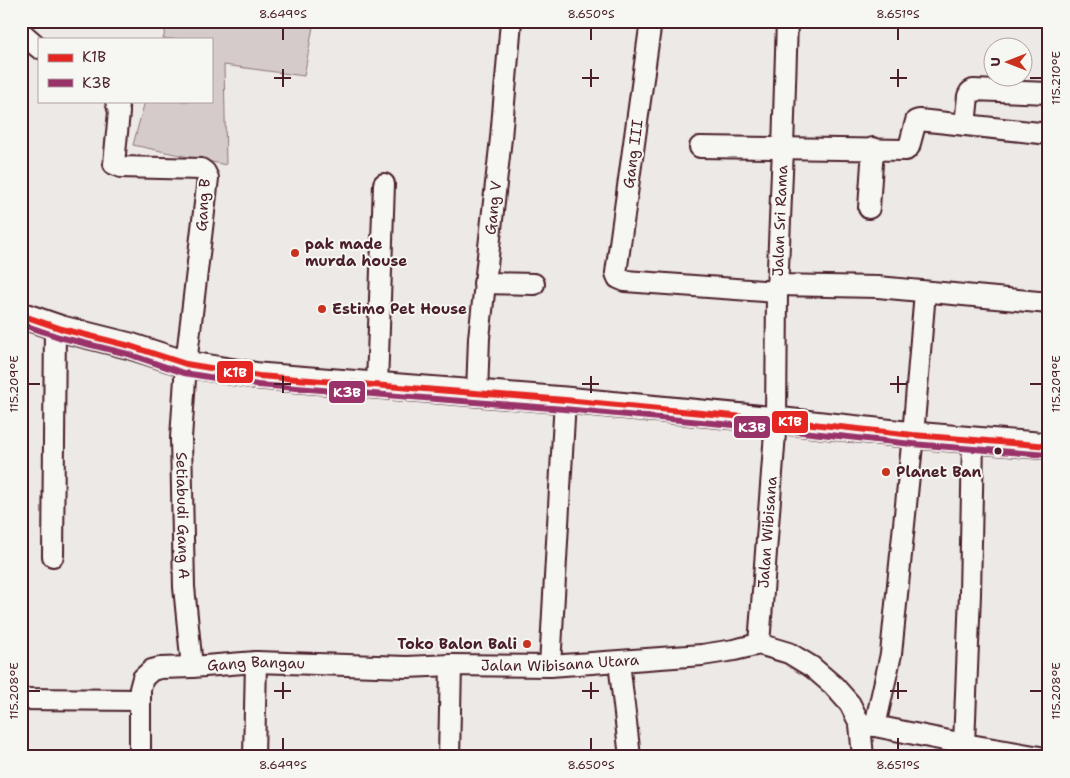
<svg xmlns="http://www.w3.org/2000/svg" width="1070" height="778" viewBox="0 0 1070 778" font-family="'Shantell Sans',sans-serif">
  <style>
    .green { fill: #d4cbca; stroke: #8f757a }
    .lines { fill: none; stroke-linecap: round; stroke-linejoin: round }
    .minor-casing { stroke: #4a1f2b; stroke-width: 24 }
    .major-casing { stroke: #4a1f2b; stroke-width: 29 }
    .minor { stroke: #f6f6f2; stroke-width: 20 }
    .major { stroke: #f6f6f2; stroke-width: 25 }
    .bus-1-casing { stroke: #f6f6f2; stroke-width: 10 }
    .bus-2-casing { stroke: #f6f6f2; stroke-width: 10 }
    .bus-1 { stroke: #e52522; stroke-width: 6 }
    .bus-2 { stroke: #9a336a; stroke-width: 6 }
    .ticks { fill: none; stroke: #4a1f2b; stroke-width: 2 }
    .poi-dot { fill: #c8321e; stroke: #f6f6f2; stroke-width: 2 }
    .bus-dot { fill: #4a1f2b; stroke: #f6f6f2; stroke-width: 2 }
    .labels { text-anchor: middle; stroke-width: 4; stroke-linejoin: round; paint-order: stroke }
    .street-label { font-size: 15px; fill: #4a1f2b; stroke: #f6f6f2 }
    .poi-label { font-size: 15px; font-weight: bold; fill: #4a1f2b; stroke: #f6f6f2; text-anchor: start }
    .line-badge { stroke: #f6f6f2; stroke-width: 2 }
    .badge-label { font-size: 14px; text-anchor: middle; font-weight: bold; fill: #fff }
    .neatline { fill: none; stroke: #4a1f2b; stroke-width: 2 }
    .ticks-label { font-size: 12px; text-anchor: middle; fill: #4a1f2b }
  </style>
  <rect width="100%" height="100%" fill="#ece9e6"/>
  <filter id="ink" filterUnits="userSpaceOnUse"><feTurbulence type="fractalNoise" baseFrequency=".02" numOctaves="2"/><feDisplacementMap in="SourceGraphic" scale="10" xChannelSelector="R" yChannelSelector="G"/><feConvolveMatrix kernelMatrix="1 2 1 2 8 2 1 2 1" color-interpolation-filters="sRGB"/></filter>
  <g filter="url(#ink)">
    <path class="green" d="M 168,21 L 314,21 L 304,76 L 224,65 L 226,165 L 133,145 L 145,101 L 211,101 L 211,39 L 163,39 Z"/>
    <g class="lines">
      <defs>
        <g id="minor">
          <path d="M 651,21 L 616,273 L 618,278 L 625,281 L 777,292"/>
          <path d="M 21,32 L 39,48"/>
          <path id="s1" d="M 116,101 L 119,112 L 114,164 L 121,167 L 201,169 L 205,172 L 208,178 L 186,364 L 181,438 L 184,587 L 192,667"/>
          <path d="M 965,125 L 968,96 L 970,92 L 973,90 L 1049,93"/>
          <path d="M 700,147 L 906,150 L 909,147 L 916,121 L 919,120 L 1049,134"/>
          <path d="M 869,208 L 873,148"/>
          <path d="M 484,283 L 534,284"/>
          <path d="M 777,285 L 878,287 L 1049,303"/>
          <path d="M 377,385 L 384,184"/>
          <path id="s2" d="M 477,393 L 479,338 L 501,138 L 511,21"/>
          <path d="M 53,556 L 55,326"/>
          <path id="s3" d="M 759,644 L 776,420 L 777,292 L 783,148 L 787,21"/>
          <path d="M 619,662 L 630,757"/>
          <path d="M 550,666 L 565,400"/>
          <path d="M 21,699 L 140,700"/>
          <path d="M 862,725 L 875,726 L 964,744 L 1040,757"/>
          <path d="M 875,726 L 891,654 L 913,435 L 925,292"/>
          <path d="M 964,744 L 970,594 L 973,440"/>
          <path id="s4" d="M 140,757 L 140,689 L 143,678 L 152,670 L 160,668 L 192,667 L 256,662 L 407,667 L 451,665 L 550,666 L 702,655 L 734,650 L 759,644 L 789,653 L 812,667 L 833,685 L 850,704 L 860,724 L 863,757"/>
          <path d="M 254,757 L 256,662"/>
          <path d="M 449,757 L 451,665"/>
        </g>
        <path id="major" d="M 21,315 L 62,329 L 130,346 L 186,364 L 259,376 L 565,400 L 776,420 L 913,435 L 1049,446"/>
      </defs>
      <use href="#minor" class="minor-casing"/>
      <use href="#major" class="major-casing"/>
      <use href="#minor" class="minor"/>
      <use href="#major" class="major"/>
      <defs>
        <path id="bus-1" d="M 21,315 L 62,329 L 130,346 L 186,364 L 259,376 L 565,400 L 776,420 L 913,435 L 1049,446"/>
        <path id="bus-2" d="M 21,324 L 59,337 L 128,354 L 184,373 L 258,385 L 564,409 L 775,429 L 912,444 L 1048,455"/>
      </defs>
      <use href="#bus-1" class="bus-1-casing"/>
      <use href="#bus-2" class="bus-2-casing"/>
      <use href="#bus-1" class="bus-1"/>
      <use href="#bus-2" class="bus-2"/>
    </g>
  </g>
  <path class="ticks" d="M 283,28 L 283,40M 591,28 L 591,40M 898,28 L 898,40M 283,69 L 283,87M 591,69 L 591,87M 898,69 L 898,87M 274,78 L 291,78M 582,78 L 599,78M 890,78 L 907,78M 1030,78 L 1042,78M 283,376 L 283,393M 591,376 L 591,393M 898,376 L 898,393M 28,384 L 40,384M 274,384 L 291,384M 582,384 L 599,384M 890,384 L 907,384M 1030,384 L 1042,384M 283,682 L 283,699M 591,682 L 591,699M 898,682 L 898,699M 28,691 L 40,691M 274,691 L 291,691M 582,691 L 599,691M 890,691 L 907,691M 1030,691 L 1042,691M 283,738 L 283,750M 591,738 L 591,750M 898,738 L 898,750"/>
  <g class="poi-dot">
    <circle cx="295" cy="253" r="5"/>
    <circle cx="322" cy="309" r="5"/>
    <circle cx="886" cy="472" r="5"/>
    <circle cx="527" cy="644" r="5"/>
  </g>
  <circle class="bus-dot" cx="998" cy="451" r="4.5"/>
  <g class="labels">
    <g class="street-label">
      <text transform="translate(633 154) rotate(-82)" y="5">Gang III</text>
      <text transform="translate(203 205) rotate(-86)" y="5">Gang B</text>
      <text dy="5" stroke="none"><textPath href="#s2" startOffset="186">Gang V</textPath></text>
      <text dy="5" stroke="none"><textPath href="#s3" startOffset="424">Jalan Sri Rama</textPath></text>
      <text dy="5" stroke="none"><textPath href="#s1" startOffset="502">Setiabudi Gang A</textPath></text>
      <text dy="5" stroke="none"><textPath href="#s3" startOffset="112">Jalan Wibisana</textPath></text>
      <text dy="5" stroke="none"><textPath href="#s4" startOffset="500">Jalan Wibisana Utara</textPath></text>
      <text dy="5" stroke="none"><textPath href="#s4" startOffset="196">Gang Bangau</textPath></text>
    </g>
    <g class="poi-label">
      <text x="305" y="249">pak made<tspan x="305" dy="17">murda house</tspan></text>
      <text x="332" y="314">Estimo Pet House</text>
      <text x="896" y="477">Planet Ban</text>
      <text x="517" y="649" text-anchor="end">Toko Balon Bali</text>
    </g>
  </g>
  <g class="line-badge">
    <rect x="216" y="360" width="38" height="24" rx="5" fill="#e52522"/>
    <rect x="328" y="380" width="38" height="24" rx="5" fill="#9a336a"/>
    <rect x="771" y="410" width="38" height="24" rx="5" fill="#e52522"/>
    <rect x="733" y="415" width="38" height="24" rx="5" fill="#9a336a"/>
  </g>
  <g class="badge-label">
    <text x="235" y="377">K1B</text>
    <text x="347" y="397">K3B</text>
    <text x="790" y="426">K1B</text>
    <text x="752" y="432">K3B</text>
  </g>
  <rect width="1070" height="778" fill="none" stroke="#f6f6f2" stroke-width="55"/>
  <rect x="38" y="38" width="175" height="65" fill="#f6f6f2" stroke="#b1a0a2"/>
  <rect x="48" y="54" width="25" height="8" fill="#e52522" stroke="#b1a0a2"/>
  <text x="82" y="62" font-size="15" fill="#4a1f2b">K1B</text>
  <rect x="48" y="79" width="25" height="8" fill="#9a336a" stroke="#b1a0a2"/>
  <text x="82" y="88" font-size="15" fill="#4a1f2b">K3B</text>
  <g transform="translate(1008 62) rotate(270)"><circle r="24" fill="#f6f6f2" stroke="#b1a0a2"/>
  <path d="M0-4L9 19L0 12L-9 19Z" fill="#c8321e"/>
  <text y="-8" font-size="14" font-weight="bold" text-anchor="middle" fill="#4a1f2b">U</text>
  </g>
  <rect x="28" y="28" width="1014" height="722" class="neatline"/>
  <g class="ticks-label">
    <text x="283" y="18">8.649°S</text>
    <text x="591" y="18">8.650°S</text>
    <text x="898" y="18">8.651°S</text>
    <text transform="translate(1056 78) rotate(-90)" y="4">115.210°E</text>
    <text transform="translate(1056 384) rotate(-90)" y="4">115.209°E</text>
    <text transform="translate(14 384) rotate(-90)" y="4">115.209°E</text>
    <text transform="translate(1056 691) rotate(-90)" y="4">115.208°E</text>
    <text transform="translate(14 691) rotate(-90)" y="4">115.208°E</text>
    <text x="283" y="769">8.649°S</text>
    <text x="591" y="769">8.650°S</text>
    <text x="898" y="769">8.651°S</text>
  </g>
</svg>
